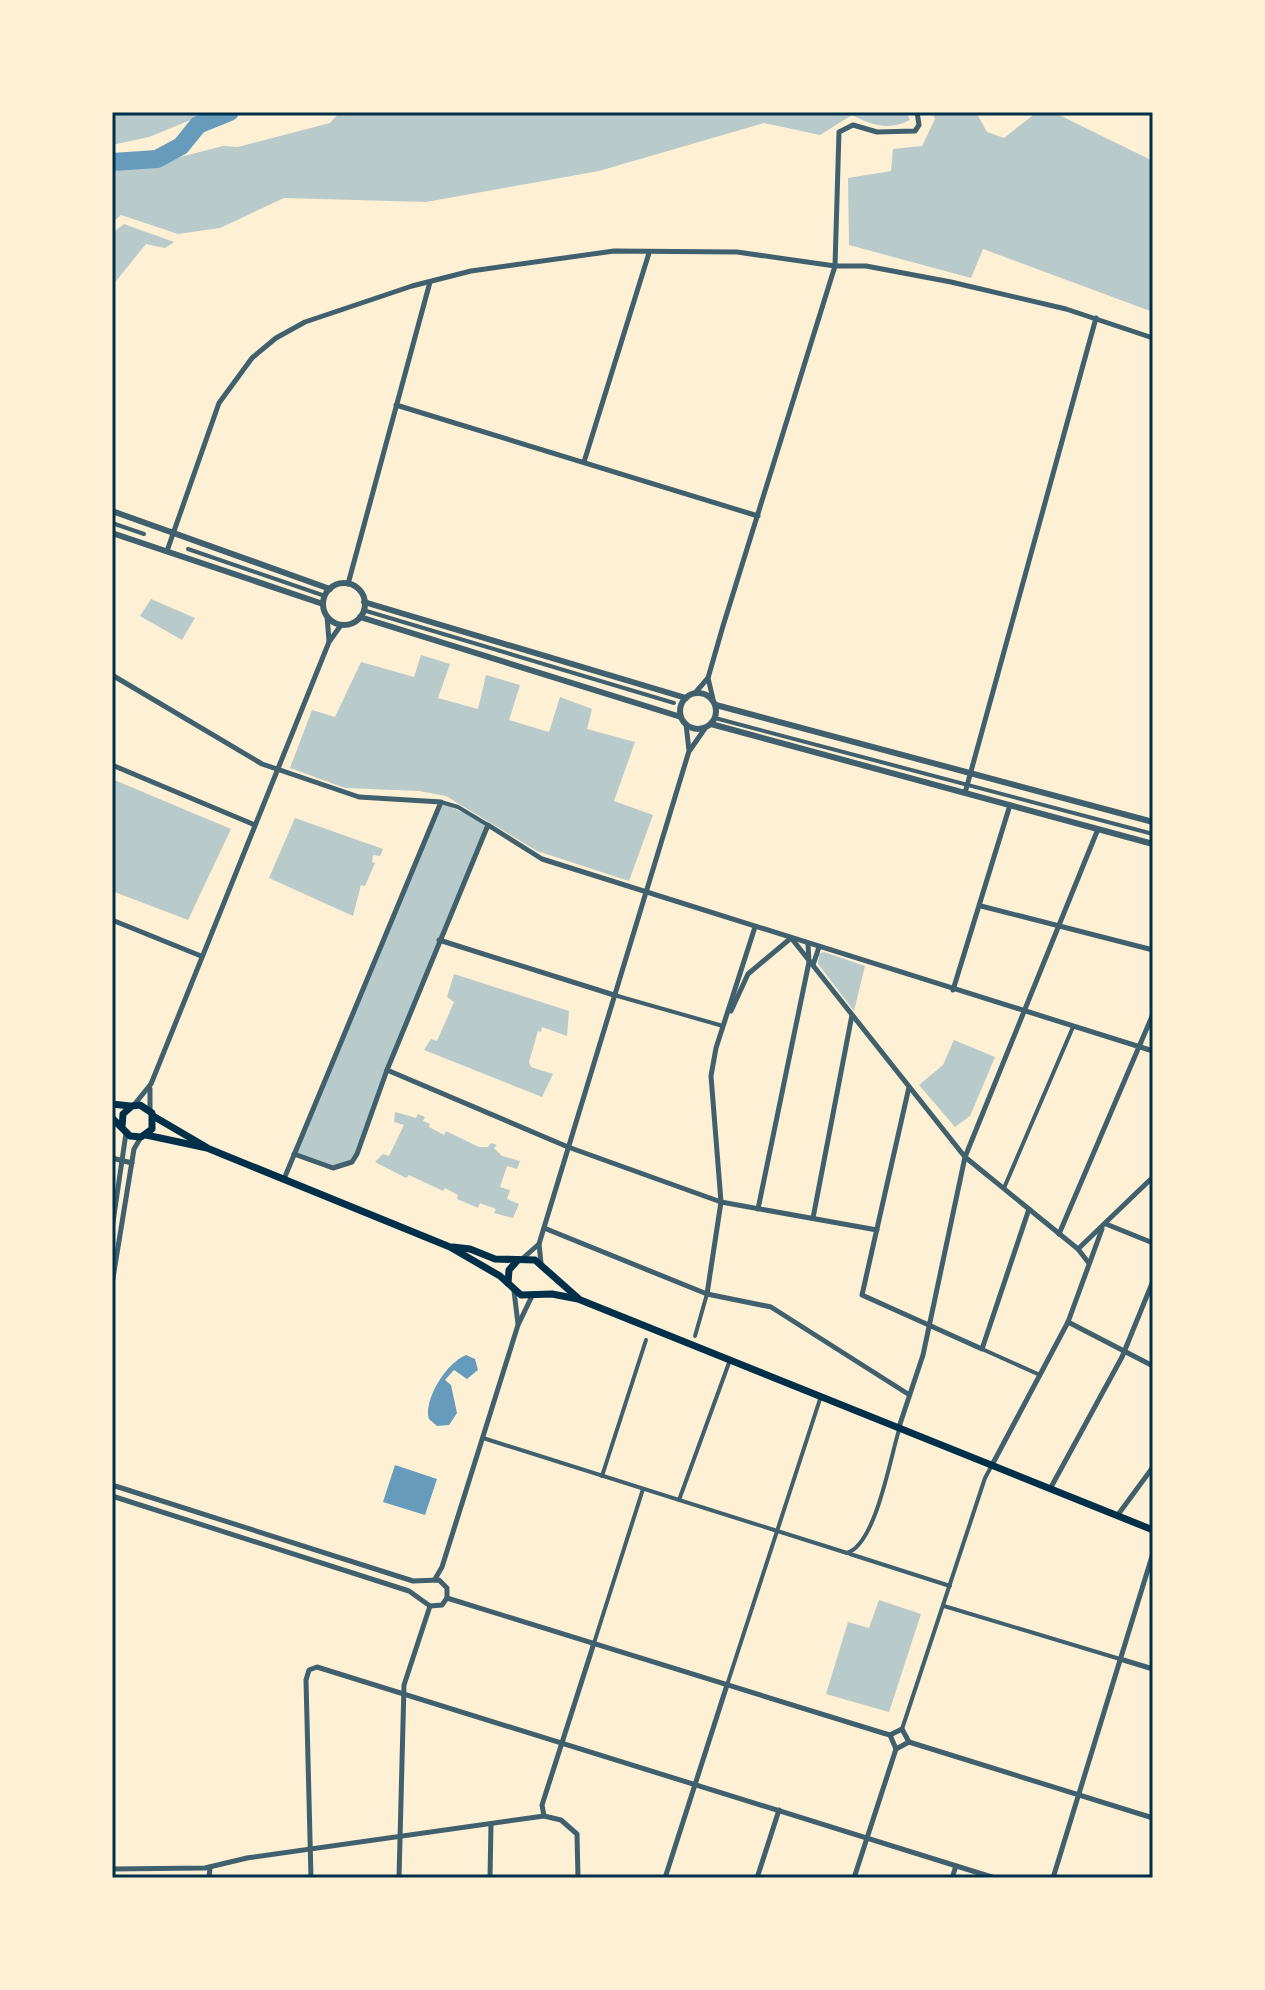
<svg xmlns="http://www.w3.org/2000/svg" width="1265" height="1990" viewBox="0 0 1265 1990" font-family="Lora,serif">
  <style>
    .green { fill: #b9caca }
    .water { fill: #669bbc }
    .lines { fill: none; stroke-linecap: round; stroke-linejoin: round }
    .river { stroke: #669bbc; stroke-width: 18 }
    .pedestrian { stroke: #3f606c; stroke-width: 4 }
    .minor { stroke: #3f606c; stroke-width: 5 }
    .tertiary { stroke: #3f606c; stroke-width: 6 }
    .primary { stroke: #003049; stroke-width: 7 }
    .neatline { fill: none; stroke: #003049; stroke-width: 3 }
  </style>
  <rect width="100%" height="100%" fill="#fdf0d5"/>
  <g class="green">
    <path d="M 112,112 L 210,112 L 149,137 L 112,145 Z"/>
    <path d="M 340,112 L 907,112 L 910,120 C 889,131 871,125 852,115 L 820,135 L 764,123 L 599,171 L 426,202 L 284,198 L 220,228 L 178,234 L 121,215 L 112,223 L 112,166 L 161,162 L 223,146 L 238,147 L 330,123 Z"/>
    <path d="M 932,112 L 976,112 L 987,132 L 1004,138 L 1037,112 L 1053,112 L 1153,161 L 1153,312 L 983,249 L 971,278 L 849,245 L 848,178 L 891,171 L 893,149 L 922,146 L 935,119 Z"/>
    <path d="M 124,224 L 174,242 L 165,248 L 146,244 L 112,286 L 112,233 Z"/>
    <path d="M 151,599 L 195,618 L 182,640 L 140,616 Z"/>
    <path d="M 421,655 L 450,664 L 438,698 L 478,709 L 486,675 L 520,685 L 509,720 L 549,732 L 560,697 L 592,709 L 587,729 L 635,742 L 614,801 L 653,815 L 629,881 L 537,851 L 446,796 L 419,791 L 345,788 L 290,768 L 312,710 L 335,717 L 361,662 L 414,677 Z"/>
    <path d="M 112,779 L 231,829 L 188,920 L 112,891 Z"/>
    <path d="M 441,802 L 488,825 L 352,1162 L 333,1168 L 294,1154 Z"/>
    <path d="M 295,818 L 383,849 L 380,856 L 373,855 L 372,862 L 375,863 L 365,886 L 361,885 L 353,916 L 269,878 Z"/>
    <path d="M 824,952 L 865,966 L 854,1011 L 818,964 L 819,954 Z"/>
    <path d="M 454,974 L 569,1011 L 567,1036 L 542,1027 L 541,1032 L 538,1031 L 529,1062 L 531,1067 L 553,1074 L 542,1097 L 424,1050 L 431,1039 L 437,1041 L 454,1002 L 447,997 Z"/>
    <path d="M 954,1040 L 995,1057 L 970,1116 L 955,1127 L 919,1085 L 943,1065 Z"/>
    <path d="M 395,1112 L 416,1118 L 418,1114 L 425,1117 L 423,1121 L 430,1124 L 429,1127 L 444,1135 L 446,1131 L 479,1147 L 488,1147 L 491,1143 L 497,1145 L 494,1148 L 502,1156 L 520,1161 L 517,1169 L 507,1166 L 500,1187 L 510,1190 L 507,1199 L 519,1204 L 513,1218 L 494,1213 L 496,1209 L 480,1203 L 478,1208 L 457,1199 L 458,1195 L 445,1188 L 443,1191 L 409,1175 L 406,1178 L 375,1162 L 383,1154 L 389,1156 L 404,1125 L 394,1122 Z"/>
    <path d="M 879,1600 L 921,1614 L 889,1712 L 826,1694 L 848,1622 L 869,1628 Z"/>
  </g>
  <g class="water">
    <path d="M 466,1355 L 475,1359 L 478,1370 L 467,1379 L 454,1370 L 445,1380 L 451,1385 L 457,1413 L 449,1425 L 437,1426 L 429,1419 C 423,1400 447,1362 466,1355 Z"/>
    <path d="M 395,1465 L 437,1479 L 425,1515 L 383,1502 Z"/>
  </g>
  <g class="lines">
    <path class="river" d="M 112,162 L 157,159 L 181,146 L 198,125 L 230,112"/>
    <g class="pedestrian">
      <path d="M 112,523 L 144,534"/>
      <path d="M 188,549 L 325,596"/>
      <path d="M 363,610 L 674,703"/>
      <path d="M 715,718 L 1153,834"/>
      <path d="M 441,802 L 458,807 L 488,825"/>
      <path d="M 614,995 L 723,1026"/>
      <path d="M 1004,1188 L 1073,1027"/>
      <path d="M 695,1336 L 707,1294"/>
      <path d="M 982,1349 L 1040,1375"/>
      <path d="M 483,1438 L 847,1553 C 876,1544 890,1458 899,1430"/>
      <path d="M 602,1476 L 646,1340"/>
      <path d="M 679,1500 L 730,1360"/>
      <path d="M 850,1554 L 950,1586"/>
      <path d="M 944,1606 L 1120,1659"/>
      <path d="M 594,1643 L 643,1489"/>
      <path d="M 727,1685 L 821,1396"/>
      <path d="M 902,1729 L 985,1478 L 992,1465"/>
    </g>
    <g class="minor">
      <path d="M 396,405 L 758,516"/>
      <path d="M 584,462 L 649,253"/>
      <path d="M 167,551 L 219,403 L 252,358 L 276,338 L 305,322 L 412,286 L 471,271 L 614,251 L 737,252 L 835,266 L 866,266 L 951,282 L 1066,309 L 1153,338"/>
      <path d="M 348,584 L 430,282"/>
      <path d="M 327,616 L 329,641"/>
      <path d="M 112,675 L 262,764 L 359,797 L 441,802 L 284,1179"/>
      <path d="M 695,693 L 708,678"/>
      <path d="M 713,699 L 708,678 L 723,626 L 835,266 L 839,132 L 853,125 L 877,132 L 915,131 L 919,125 L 917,112"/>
      <path d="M 690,750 L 706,727"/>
      <path d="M 112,765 L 255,825"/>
      <path d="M 965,793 L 1096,318"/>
      <path d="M 981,906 L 1153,950"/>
      <path d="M 112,920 L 201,956"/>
      <path d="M 792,939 L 965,1157 L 1078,1249"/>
      <path d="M 439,940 L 614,995"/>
      <path d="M 813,965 L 819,947"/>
      <path d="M 953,990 L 1010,805"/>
      <path d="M 731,1011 L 748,974 L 791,938"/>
      <path d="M 387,1070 L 568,1147 L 721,1202 L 877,1230"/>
      <path d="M 909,1087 L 862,1295 L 982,1349 L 1029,1209"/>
      <path d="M 150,1089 L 150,1112"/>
      <path d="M 133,1106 L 151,1084 L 329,642 L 341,625"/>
      <path d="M 294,1154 L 333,1168 L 352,1162 L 357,1154 L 387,1070 L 488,825 L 542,859 L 1153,1051"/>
      <path d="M 112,1158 L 132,1163"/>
      <path d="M 758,1209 L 809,962 L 808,944"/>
      <path d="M 813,1218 L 852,1015"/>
      <path d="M 1106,1224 L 1153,1243"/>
      <path d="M 544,1228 L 707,1294 L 771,1307 L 908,1394"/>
      <path d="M 112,1229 L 126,1133"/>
      <path d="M 1059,1234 L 1153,1014"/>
      <path d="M 522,1259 L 539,1244"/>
      <path d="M 1088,1262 L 1078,1249 L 1153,1177"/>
      <path d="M 541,1263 L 539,1244 L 689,751 L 686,724"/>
      <path d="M 112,1284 L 134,1149 L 141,1137"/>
      <path d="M 514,1291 L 518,1324"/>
      <path d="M 707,1294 L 721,1202 L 711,1076 L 716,1048 L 755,927"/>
      <path d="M 1068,1322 L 1153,1366"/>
      <path d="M 899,1427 L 923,1355 L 965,1157 L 1098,829"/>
      <path d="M 992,1465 L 1068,1322 L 1102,1229"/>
      <path d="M 112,1485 L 413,1581 L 439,1580 L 447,1588 L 447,1598"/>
      <path d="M 1050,1489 L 1122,1357 L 1153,1281"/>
      <path d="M 112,1496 L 409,1591 L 430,1606 L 442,1605 L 447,1598"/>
      <path d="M 1117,1516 L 1153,1467"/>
      <path d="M 435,1579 L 442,1567 L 518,1325 L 532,1296"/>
      <path d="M 447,1598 L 883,1733 L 890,1735 L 902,1729 L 909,1742"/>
      <path d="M 1120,1659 L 1153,1669"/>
      <path d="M 890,1735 L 896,1749"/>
      <path d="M 909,1742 L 1153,1818"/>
      <path d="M 896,1749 L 909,1742"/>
      <path d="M 544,1816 L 542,1805 L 594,1643"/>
      <path d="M 112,1869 L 205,1868 L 247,1858 L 544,1816 L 561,1820 L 577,1834 L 578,1878"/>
      <path d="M 209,1878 L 210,1868"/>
      <path d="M 311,1878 L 306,1680 L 309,1670 L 317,1667 L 995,1878"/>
      <path d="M 399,1878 L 404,1685 L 430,1606"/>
      <path d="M 490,1878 L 491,1824"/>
      <path d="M 665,1878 L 727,1685"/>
      <path d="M 757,1878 L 779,1810"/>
      <path d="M 854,1878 L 896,1749"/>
      <path d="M 952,1878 L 956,1866"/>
      <path d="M 1053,1878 L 1153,1553"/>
    </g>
    <g class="tertiary">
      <path d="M 112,511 L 330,589"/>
      <path d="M 112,533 L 323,604"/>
      <circle cx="344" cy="604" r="21"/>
      <path d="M 364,602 L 686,698"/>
      <path d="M 360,617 L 681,717"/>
      <circle cx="698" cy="711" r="18"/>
      <path d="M 716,705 L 1153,822"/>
      <path d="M 711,724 L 1153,844"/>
    </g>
    <g class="primary">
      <path d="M 112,1104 L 130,1106"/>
      <path d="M 153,1116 L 206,1147"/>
      <path d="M 112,1118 L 130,1136 L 141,1137 L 152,1129 L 152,1113 L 140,1105 L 132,1106 L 123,1114 L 122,1127"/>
      <path d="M 146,1135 L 207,1148 L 450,1247 L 500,1276 L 521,1295 L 552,1294 L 578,1299 L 1153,1530"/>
      <path d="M 453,1247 L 470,1249 L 495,1259 L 535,1260 L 578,1298"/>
      <path d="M 508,1283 L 509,1270 L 517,1261"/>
    </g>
  </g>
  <rect width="1265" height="1990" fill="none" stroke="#fdf0d5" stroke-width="228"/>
  <rect x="114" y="114" width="1037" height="1762" class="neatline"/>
</svg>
